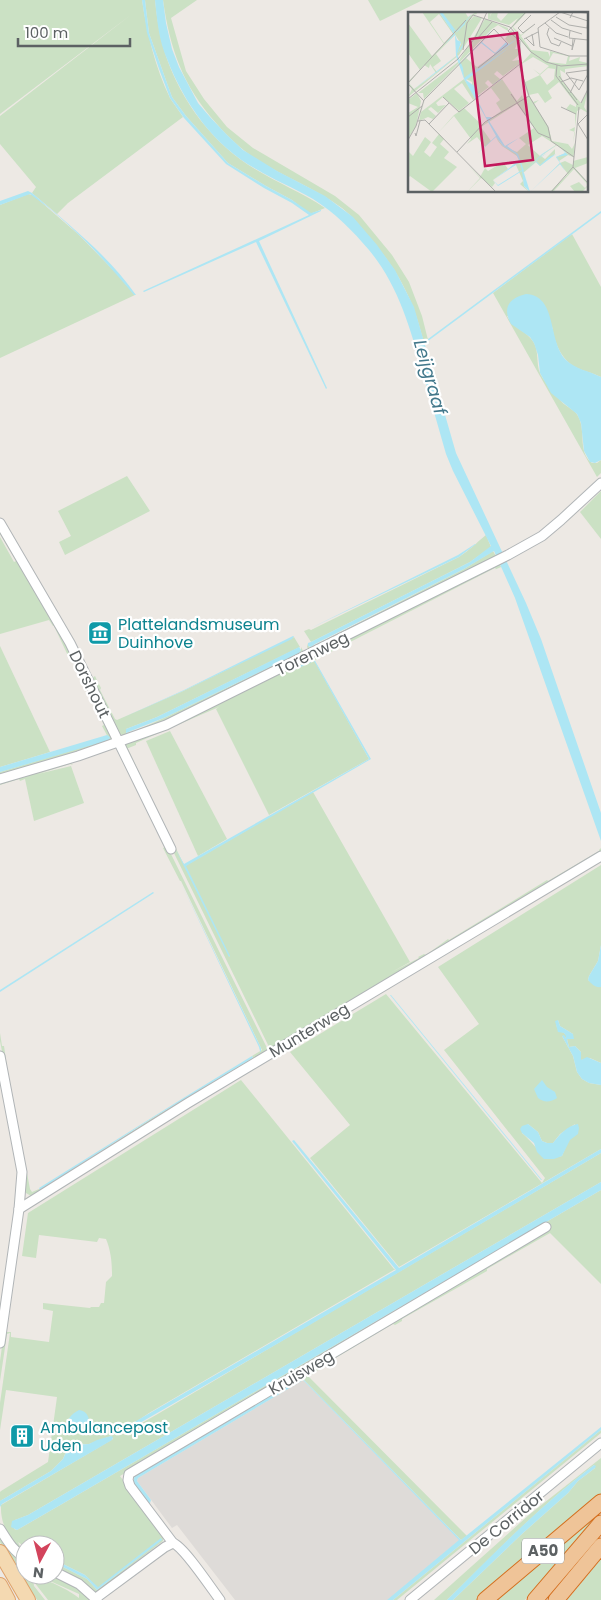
<svg xmlns="http://www.w3.org/2000/svg" width="601" height="1600" viewBox="0 0 601 1600" font-family="Poppins,sans-serif">
  <style>
    .industrial { fill: #dedbd8 }
    .green { fill: #cbe1c4; fill-rule: evenodd }
    .water { fill: #ade6f4 }
    .lines { fill: none; stroke-linecap: round; stroke-linejoin: round }
    .minor-casing { stroke: #b1b5b7; stroke-width: 11 }
    .primary-casing { stroke: #dfa26b; stroke-width: 16 }
    .motorway-casing { stroke: #d46e1d; stroke-width: 17 }
    .minor { stroke: #fff; stroke-width: 9 }
    .primary { stroke: #f4d9b1; stroke-width: 14 }
    .motorway { stroke: #efc498; stroke-width: 15 }
    .labels { text-anchor: middle; stroke-width: 4.5; stroke-linejoin: round; paint-order: stroke }
    .shield { fill: #fff; stroke: #8d9092; stroke-width: 1 }
    .shield-label { font-size: 15px; font-weight: bold; fill: #5c6163 }
    .culture-label { font-size: 16px; fill: #0d838f; stroke: #fff; text-anchor: start }
    .street-label { font-size: 16px; fill: #5c6163; stroke: #fff }
    .water-label { font-size: 18px; font-style: italic; fill: #42788b; stroke: #fff }
    .inset-road { fill: none; stroke: #afafac; stroke-width: 1 }
    .view { fill: #c2185b; fill-opacity: 0.15; stroke: #c2185b; stroke-width: 2.5 }
    .inset-edge { fill: none; stroke: #5c6163; stroke-width: 2.5 }
  </style>
  <rect width="100%" height="100%" fill="#ede9e4"/>
  <path class="industrial" d="M 303,1380 L 462,1542 L 391,1600 L 235,1600 L 177,1525 L 172,1528 L 137,1481 L 138,1478 Z"/>
  <g class="green">
    <path d="M 0,0 L 142,0 C 147,33 155,67 170,98 C 174,104 179,111 183,117 L 68,203 L 57,214 L 32,193 L 36,187 L 0,144 L 0,116 L 132,14 L 0,114 Z"/>
    <path d="M 145,0 L 155,0 C 157,19 160,38 166,56 C 181,101 214,145 255,169 C 278,183 303,193 325,208 L 310,214 L 292,200 L 266,186 L 228,163 L 186,116 L 172,97 L 149,33 Z"/>
    <path d="M 163,0 L 197,0 L 171,18 L 186,71 L 204,99 L 227,127 L 253,148 L 335,196 L 359,215 L 392,255 L 409,282 L 422,316 L 428,340 L 424,343 C 413,298 398,270 368,236 C 360,226 352,216 342,208 C 315,188 284,177 256,159 C 241,149 228,137 216,123 C 183,86 170,49 163,0 Z"/>
    <path d="M 368,0 L 423,0 L 380,21 Z"/>
    <path d="M 28,194 L 33,195 L 79,235 L 116,273 L 135,295 L 0,358 L 0,205 Z"/>
    <path d="M 572,234 L 601,287 L 601,377 C 593,373 583,371 575,367 C 560,358 554,341 552,326 L 507,316 C 513,329 528,331 534,343 C 539,352 536,364 540,373 C 542,379 559,399 564,404 C 568,407 573,410 576,413 C 588,428 576,451 592,463 L 597,463 L 601,460 L 601,473 L 597,477 L 493,293 Z"/>
    <path d="M 127,476 L 150,511 L 65,555 L 59,542 L 71,536 L 58,511 Z"/>
    <path d="M 601,491 L 601,539 L 580,512 Z"/>
    <path d="M 0,527 L 74,659 L 71,662 L 54,626 L 53,626 L 49,620 L 0,634 L 0,537 L 14,562 L 16,561 L 0,534 Z"/>
    <path d="M 486,535 L 491,547 L 470,562 L 311,642 L 304,631 L 309,629 L 311,630 L 459,557 C 470,550 476,543 486,535 Z"/>
    <path d="M 493,551 L 497,558 L 309,650 L 307,647 L 308,643 L 309,647 L 311,647 L 464,569 Z"/>
    <path d="M 499,562 L 501,567 L 494,570 L 496,569 L 495,568 L 315,660 L 293,669 L 295,670 L 314,660 L 369,759 L 269,815 L 216,709 L 219,707 L 136,743 L 136,745 L 126,749 L 128,749 C 161,819 195,887 230,957 L 185,866 L 313,792 L 410,962 L 390,973 L 419,958 L 418,957 L 424,954 L 426,955 L 448,939 L 449,940 L 547,880 L 548,881 L 599,851 L 599,850 L 601,848 L 601,853 L 270,1049 L 172,849 L 123,744 Z"/>
    <path d="M 294,637 L 300,647 L 157,717 L 126,729 L 126,733 L 135,731 L 166,717 L 299,653 L 301,650 L 301,647 L 303,651 L 302,654 L 160,725 L 124,736 L 118,733 L 91,679 L 95,676 L 101,688 L 100,690 L 115,719 L 117,720 L 181,692 Z"/>
    <path d="M 0,646 L 50,752 L 0,767 Z"/>
    <path d="M 73,666 L 80,666 L 113,738 L 111,742 L 0,776 L 0,772 L 109,739 L 102,726 L 104,725 C 98,712 82,673 73,666 Z"/>
    <path d="M 170,731 L 227,839 L 198,856 L 146,741 Z"/>
    <path d="M 69,761 L 73,765 L 70,764 L 38,774 L 71,766 L 84,803 L 34,821 L 25,779 L 20,781 L 19,779 L 0,785 L 0,782 Z"/>
    <path d="M 167,846 L 267,1048 L 267,1051 L 31,1196 L 26,1193 L 24,1190 L 23,1160 L 0,1041 L 0,1033 L 2,1046 L 4,1046 L 7,1067 L 30,1189 L 32,1192 L 39,1189 L 41,1190 L 151,1119 L 253,1058 L 252,1056 L 262,1050 L 181,881 L 180,881 L 163,848 Z"/>
    <path d="M 601,865 L 601,945 L 598,961 L 589,976 L 588,980 L 598,987 L 601,987 L 601,1063 L 590,1058 L 581,1060 L 581,1052 L 575,1046 L 569,1047 L 567,1039 L 571,1038 L 573,1034 L 560,1026 L 558,1020 L 556,1024 L 558,1030 L 564,1033 L 567,1036 L 566,1038 L 562,1036 L 573,1056 L 577,1072 L 582,1079 L 589,1083 L 601,1085 L 601,1149 L 149,1413 L 118,1434 L 121,1435 L 156,1415 L 601,1153 L 601,1182 L 28,1515 L 15,1520 L 14,1529 L 17,1530 L 62,1504 L 601,1190 L 601,1284 L 550,1233 L 487,1269 L 487,1271 L 402,1319 L 402,1321 L 395,1325 L 393,1324 L 317,1369 L 318,1370 L 311,1375 L 310,1373 L 307,1375 L 467,1536 L 461,1540 L 304,1380 L 301,1378 L 134,1477 L 133,1476 L 545,1226 L 120,1476 L 164,1535 L 163,1541 L 111,1581 L 97,1594 L 55,1570 L 55,1563 L 87,1579 L 97,1590 L 163,1539 L 98,1588 L 85,1575 L 55,1560 L 55,1545 L 25,1545 L 25,1547 L 18,1542 L 21,1548 L 25,1550 L 25,1556 C 11,1541 0,1526 1,1505 L 113,1439 L 111,1436 L 89,1444 L 78,1444 L 65,1454 L 63,1459 L 51,1471 L 0,1501 L 0,1492 L 1,1491 L 48,1462 L 57,1397 L 6,1390 L 0,1430 L 0,1403 L 10,1333 L 7,1334 L 0,1381 L 0,1361 L 4,1332 L 11,1332 L 11,1337 L 49,1342 L 53,1311 L 43,1309 L 43,1303 L 90,1308 L 91,1307 L 99,1307 L 101,1303 L 104,1303 L 106,1282 L 112,1276 C 112,1263 111,1251 106,1239 L 99,1238 L 97,1242 L 39,1235 L 36,1258 L 22,1256 L 28,1213 L 241,1080 L 394,1269 L 399,1267 L 310,1158 L 350,1125 L 290,1052 L 386,994 L 542,1183 L 545,1178 L 444,1050 L 479,1024 L 438,967 ZM 528,1124 L 538,1132 L 542,1141 L 547,1143 L 553,1143 L 560,1134 L 575,1124 L 562,1156 L 548,1159 C 538,1151 532,1142 522,1133 Z"/>
    <path d="M 601,1430 L 601,1433 L 397,1600 L 393,1600 Z"/>
    <path d="M 601,1458 L 601,1498 L 482,1600 L 453,1600 L 523,1533 L 568,1493 L 578,1481 L 595,1468 L 594,1465 C 541,1505 494,1554 447,1600 L 434,1600 L 530,1514 Z"/>
    <path d="M 601,1511 L 525,1600 L 489,1600 Z"/>
    <path d="M 0,1535 L 11,1552 L 25,1563 L 25,1575 L 52,1575 L 72,1584 L 92,1600 L 48,1600 L 34,1582 L 35,1579 C 45,1577 70,1591 79,1598 L 79,1594 L 39,1576 L 33,1579 L 34,1586 L 45,1600 L 37,1600 L 4,1550 L 0,1542 Z"/>
    <path d="M 601,1559 L 601,1600 L 567,1600 Z"/>
  </g>
  <g class="water">
    <path d="M 142,0 L 145,0 L 149,33 L 172,97 L 186,116 L 228,163 L 266,186 L 292,200 L 311,213 L 321,210 L 321,211 L 259,241 L 327,388 L 326,389 L 256,242 L 144,292 L 143,291 L 309,215 L 292,203 L 264,188 L 226,164 L 184,118 L 170,98 L 159,69 L 147,33 Z"/>
    <path d="M 155,0 L 163,0 L 166,23 L 172,49 L 179,67 L 198,103 L 210,117 L 227,135 L 243,150 L 277,171 L 325,196 L 353,217 L 377,245 L 395,270 L 414,307 L 456,453 L 526,603 L 541,639 L 601,813 L 601,841 L 515,598 L 494,551 L 464,569 L 315,644 L 311,647 L 308,646 L 308,643 L 311,642 L 470,562 L 491,546 L 453,471 L 446,454 C 438,426 430,398 422,370 C 410,327 398,285 369,250 C 353,231 334,212 313,199 C 294,188 274,180 256,169 C 214,146 184,103 167,59 C 159,41 157,20 155,0 Z"/>
    <path d="M 28,191 L 32,193 C 68,224 108,255 136,295 L 134,295 C 103,258 70,222 30,194 L 0,205 L 0,201 Z"/>
    <path d="M 601,211 L 601,213 L 428,341 L 428,339 Z"/>
    <path d="M 526,294 C 558,296 547,340 566,360 C 575,369 589,371 601,377 L 601,460 L 595,463 L 590,462 L 584,451 L 581,423 L 577,414 L 551,393 L 540,373 L 538,355 L 534,343 L 530,337 L 511,324 C 502,308 509,298 526,294 Z"/>
    <path d="M 475,544 L 476,544 L 459,557 L 309,629 L 458,555 Z"/>
    <path d="M 293,636 L 294,636 L 292,639 L 181,692 L 120,719 L 184,690 Z"/>
    <path d="M 299,647 L 301,650 L 299,653 L 166,717 L 126,733 L 126,729 L 157,717 Z"/>
    <path d="M 314,659 L 371,759 L 186,866 L 230,956 L 229,957 L 176,850 L 184,864 L 369,759 L 314,661 L 294,670 L 295,668 Z"/>
    <path d="M 107,735 L 110,737 L 109,740 L 0,772 L 0,767 Z"/>
    <path d="M 180,881 L 261,1048 L 261,1052 L 260,1051 L 259,1047 Z"/>
    <path d="M 153,892 L 154,893 L 0,992 L 0,990 Z"/>
    <path d="M 601,945 L 601,987 C 595,988 592,984 588,980 L 589,976 L 598,961 Z"/>
    <path d="M 390,995 L 391,995 L 542,1180 L 541,1180 Z"/>
    <path d="M 558,1020 L 560,1026 L 573,1034 L 574,1039 L 567,1039 L 569,1047 L 575,1046 L 581,1052 L 581,1060 L 587,1057 L 601,1063 L 601,1085 L 589,1083 L 582,1079 L 577,1072 L 573,1056 L 562,1036 L 564,1035 L 566,1038 L 566,1036 L 564,1033 L 558,1032 L 555,1021 Z"/>
    <path d="M 252,1056 L 253,1058 L 151,1119 L 40,1190 L 39,1188 L 185,1097 Z"/>
    <path d="M 542,1080 L 547,1087 L 555,1092 L 557,1098 C 551,1102 544,1103 538,1098 L 534,1089 Z"/>
    <path d="M 528,1124 L 538,1132 L 542,1141 L 547,1143 L 553,1143 C 560,1134 567,1126 578,1124 L 579,1128 L 578,1134 L 570,1140 L 562,1156 L 554,1159 L 544,1159 L 537,1152 L 534,1143 L 522,1133 L 520,1129 L 522,1126 Z"/>
    <path d="M 294,1140 L 399,1268 L 601,1149 L 601,1153 L 308,1326 L 119,1435 L 119,1431 L 396,1270 L 292,1141 Z"/>
    <path d="M 601,1182 L 601,1190 L 62,1504 L 17,1530 L 11,1527 L 12,1521 L 28,1515 Z"/>
    <path d="M 301,1378 L 304,1380 L 461,1540 L 601,1427 L 601,1430 L 393,1600 L 387,1600 L 459,1540 L 303,1380 L 138,1478 L 137,1481 L 151,1500 L 150,1503 L 148,1503 L 133,1482 L 135,1475 Z"/>
    <path d="M 79,1410 C 88,1411 91,1420 88,1428 C 85,1427 83,1426 81,1427 C 75,1428 73,1435 66,1430 C 65,1421 71,1414 79,1410 Z"/>
    <path d="M 111,1436 L 113,1437 L 112,1440 L 2,1504 L 0,1507 L 0,1501 L 51,1471 L 63,1459 L 68,1448 L 72,1445 L 89,1444 L 97,1440 Z"/>
    <path d="M 594,1465 L 596,1466 L 595,1468 L 578,1481 L 568,1493 L 523,1533 L 453,1600 L 447,1600 C 494,1553 541,1505 594,1465 Z"/>
    <path d="M 161,1538 L 162,1540 L 97,1590 L 87,1579 L 55,1563 L 55,1560 L 85,1575 L 98,1587 Z"/>
  </g>
  <g class="lines">
    <defs>
      <g id="minor">
        <path d="M 0,523 L 70,643 L 171,849"/>
        <path d="M 0,779 L 78,756 L 166,725 L 508,555 L 542,536 L 561,520 L 601,483"/>
        <path d="M 0,1056 L 22,1172 L 19,1209 L 0,1343"/>
        <path d="M 19,1209 L 188,1103 L 601,856"/>
        <path d="M 0,1529 C 7,1540 13,1551 25,1558"/>
        <path d="M 55,1572 L 79,1584 L 97,1600"/>
        <path d="M 96,1598 L 165,1547 L 173,1543"/>
        <path d="M 220,1600 C 211,1588 184,1547 173,1543 L 130,1486 L 128,1480 L 129,1474 L 546,1227"/>
        <path d="M 410,1600 L 601,1443"/>
      </g>
      <g id="primary">
        <path d="M 0,1552 L 28,1600"/>
        <path d="M 0,1585 L 8,1600"/>
      </g>
      <g id="motorway">
        <path d="M 485,1600 L 601,1502"/>
        <path d="M 535,1600 L 601,1523"/>
        <path d="M 556,1600 L 601,1546"/>
      </g>
    </defs>
    <use href="#minor" class="minor-casing"/>
    <use href="#primary" class="primary-casing"/>
    <use href="#motorway" class="motorway-casing"/>
    <use href="#minor" class="minor"/>
    <use href="#primary" class="primary"/>
    <use href="#motorway" class="motorway"/>
  </g>
  <defs>
    <symbol id="museum-square" viewBox="-11 -11 22 22"><rect x="-9" y="-9" width="18" height="18" rx="4" fill="#0f9aa8" stroke="#fff"/><path d="M0-6L6-3V-2H-6V-3ZM-5-1h2V3h-2ZM-1-1h2V3h-2ZM3-1h2V3H3ZM-6 4H6V6H-6Z" fill="#fff"/></symbol>
    <symbol id="building-square" viewBox="-11 -11 22 22"><rect x="-9" y="-9" width="18" height="18" rx="4" fill="#0f9aa8" stroke="#fff"/><path d="M-4-6H4V6H1V3H-1V6H-4ZM-2.5-4.3h1.7v1.8h-1.7ZM.8-4.3h1.7v1.8H.8ZM-2.5-1h1.7V.8h-1.7ZM.8-1h1.7V.8H.8Z" fill="#fff"/></symbol>
  </defs>
  <g fill-rule="evenodd">
    <use href="#museum-square" x="86" y="619" width="28" height="28"/>
    <use href="#building-square" x="8" y="1422" width="28" height="28"/>
  </g>
  <g class="labels">
    <rect class="shield" x="522" y="1538.5" width="42" height="25" rx="4"/>
    <g class="shield-label">
      <text x="543" y="1556">A50</text>
    </g>
    <g class="culture-label">
      <text x="118" y="630">Plattelandsmuseum<tspan x="118" dy="18">Duinhove</tspan></text>
      <text x="40" y="1433">Ambulancepost<tspan x="40" dy="18">Uden</tspan></text>
    </g>
    <g class="street-label">
      <text transform="translate(312 653) rotate(-26)" y="6">Torenweg</text>
      <text transform="translate(90 684) rotate(64)" y="6">Dorshout</text>
      <text transform="translate(309 1030) rotate(-31)" y="6">Munterweg</text>
      <text transform="translate(301 1372) rotate(-30)" y="6">Kruisweg</text>
      <text transform="translate(506 1522) rotate(-39)" y="6">De Corridor</text>
    </g>
    <g class="water-label">
      <text transform="translate(430 377) rotate(74)" y="6">Leijgraaf</text>
    </g>
  </g>
  <g transform="translate(408 12)">
    <rect width="180" height="180" fill="#ede9e4"/>
    <path d="M 14,0 L 31,0 L 47,23 L 28,42 L 33,49 L 25,55 L 29,60 L 48,44 L 49,31 L 52,32 L 51,36 L 53,32 L 33,0 L 57,0 L 60,5 L 68,0 L 69,2 L 65,3 L 59,11 L 66,4 L 74,6 L 51,43 L 0,85 L 4,77 L 0,70 L 12,58 L 0,41 L 0,11 L 24,44 L 36,32 ZM 31,2 L 45,22 L 36,31 L 22,10 ZM 22,52 L 28,61 L 6,77 L 1,71 L 16,53 L 21,56 ZM 80,0 L 83,0 L 82,5 L 84,0 L 90,0 L 89,5 L 93,9 L 101,0 L 119,0 L 105,15 L 113,23 L 127,12 L 113,24 L 123,38 L 140,40 L 142,45 L 142,39 L 162,44 L 161,49 L 172,45 L 171,49 L 180,51 L 180,54 L 157,57 L 157,61 L 152,58 L 154,69 L 173,91 L 180,78 L 176,95 L 180,101 L 173,97 L 169,99 L 165,131 L 167,120 L 161,118 L 167,115 L 167,102 L 158,97 L 162,92 L 168,95 L 168,92 L 151,70 L 140,79 L 144,86 L 137,91 L 130,81 L 121,83 L 125,90 L 131,88 L 126,92 L 140,114 L 144,129 L 160,132 L 164,137 L 167,131 L 165,149 L 180,145 L 180,151 L 167,156 L 180,171 L 180,174 L 174,180 L 167,180 L 162,174 L 171,170 L 177,176 L 180,173 L 166,157 L 145,180 L 142,180 L 160,162 L 152,152 L 144,159 L 152,151 L 157,149 L 165,153 L 165,145 L 160,143 L 151,149 L 148,145 L 158,141 L 149,133 L 133,144 L 137,147 L 147,137 L 147,142 L 132,154 L 128,150 L 115,161 L 116,174 L 121,180 L 112,172 L 115,169 L 108,153 L 102,156 L 111,148 L 109,144 L 94,134 L 90,129 L 88,125 L 95,134 L 109,140 L 118,132 L 111,126 L 126,116 L 109,92 L 73,115 L 83,129 L 77,135 L 69,125 L 59,132 L 63,127 L 46,104 L 30,121 L 46,103 L 56,96 L 74,113 L 93,99 L 88,91 L 92,88 L 83,76 L 69,86 L 112,53 L 123,41 L 104,18 L 111,24 L 104,15 L 110,6 L 101,13 L 80,7 ZM 145,41 L 160,44 L 158,52 L 140,50 ZM 125,45 L 141,54 L 132,62 L 125,57 L 132,63 L 117,70 L 112,53 ZM 111,54 L 120,84 L 115,86 L 114,83 L 109,89 L 94,67 ZM 140,56 L 147,57 L 146,67 L 139,73 L 132,63 ZM 134,124 L 148,133 L 132,144 L 120,133 ZM 77,7 L 100,16 L 100,19 L 90,13 L 84,17 L 16,87 L 15,81 L 10,81 L 50,50 ZM 84,18 L 73,30 L 87,41 L 101,32 L 97,27 L 103,18 L 111,27 L 107,37 L 111,37 L 112,30 L 112,42 L 104,49 L 111,48 L 111,52 L 95,64 L 89,59 L 86,62 L 92,67 L 85,73 L 80,68 L 77,71 L 81,75 L 68,85 L 61,71 L 64,74 L 64,70 L 56,66 L 52,52 L 17,88 L 13,100 L 56,67 L 68,86 L 65,88 L 54,71 L 46,77 L 61,91 L 51,99 L 35,85 L 28,91 L 30,94 L 38,93 L 30,101 L 23,95 L 20,97 L 28,104 L 25,107 L 20,105 L 11,109 L 13,99 L 17,88 ZM 73,30 L 87,42 L 69,55 L 58,46 ZM 9,81 L 13,89 L 8,114 L 0,127 L 0,101 L 10,95 L 0,91 L 0,88 ZM 31,122 L 36,127 L 32,132 L 41,140 L 36,146 L 49,155 L 24,180 L 2,164 L 0,166 L 0,139 L 5,144 L 17,125 L 23,130 L 16,140 L 22,145 L 29,135 L 24,131 ZM 95,150 L 100,157 L 85,168 L 87,171 L 84,175 L 73,166 L 59,180 L 72,166 L 59,152 L 72,165 L 77,156 L 80,159 Z" fill="#cbe1c4" fill-rule="evenodd"/>
    <path d="M 31,0 L 34,0 L 48,19 L 56,10 L 48,20 L 45,17 L 49,28 L 53,30 L 49,42 L 56,30 L 57,12 L 48,21 L 64,1 L 57,11 L 56,29 L 54,36 L 49,42 L 55,56 L 56,66 L 101,32 L 87,42 L 73,31 L 53,51 L 84,18 L 74,30 L 87,41 L 98,30 L 101,32 L 109,27 L 57,66 L 102,35 L 81,51 L 90,60 L 81,51 L 70,59 L 84,73 L 93,67 L 93,68 L 84,73 L 70,59 L 58,68 L 69,76 L 68,85 L 73,83 L 69,87 L 78,105 L 84,105 L 80,109 L 94,99 L 81,109 L 97,134 L 102,131 L 95,120 L 102,131 L 111,126 L 99,134 L 110,142 L 116,159 L 132,144 L 128,140 L 132,144 L 134,142 L 148,133 L 134,143 L 115,160 L 116,161 L 134,144 L 139,141 L 128,149 L 132,153 L 141,145 L 148,142 L 132,154 L 128,150 L 116,161 L 122,180 L 152,151 L 148,145 L 157,141 L 155,138 L 160,143 L 149,145 L 157,159 L 152,152 L 122,180 L 116,174 L 114,159 L 90,174 L 85,168 L 100,157 L 94,150 L 100,157 L 111,148 L 108,142 L 95,134 L 88,125 L 69,142 L 88,124 L 56,67 L 34,84 L 56,67 L 48,44 L 33,57 L 6,77 L 1,72 L 6,77 L 48,44 L 47,23 L 37,32 L 46,22 ZM 112,150 L 114,158 L 90,173 L 85,168 Z" fill="#ade6f4" fill-rule="evenodd"/>
    <path class="inset-road" d="M 118,0 L 100,19 L 112,29 L 112,55 L 121,84 L 140,115 L 143,129 L 166,145M 65,3 L 102,15 L 123,40 L 138,50 L 153,54 L 180,52M 123,3 L 110,16 L 115,21 L 127,12M 148,5 L 161,13 L 179,16 L 180,9 L 152,0M 162,6 L 165,0 L 180,1M 143,8 L 154,16 L 174,22M 137,11 L 148,21 L 160,25M 130,16 L 152,0M 130,16 L 132,35M 141,16 L 139,22 L 143,31 L 151,34 L 153,30M 162,19 L 161,26 L 180,28M 118,26 L 126,34 L 124,22M 146,26 L 164,34M 69,27 L 84,10M 116,27 L 130,20M 165,27 L 164,38 L 167,27M 132,35 L 161,44 L 180,44M 55,38 L 59,11 L 65,3M 149,53 L 148,64 L 170,93M 180,58 L 158,61 L 171,78 L 180,62M 151,64 L 169,88M 153,70 L 163,66 L 175,69M 0,71 L 58,8M 0,72 L 16,89M 162,81 L 169,67M 103,82 L 130,121 L 142,126M 35,85 L 51,100 L 112,52M 0,87 L 50,47 L 67,26 L 79,0M 173,91 L 180,77M 153,95 L 168,102M 179,103 L 170,112 L 180,128M 0,105 L 14,94M 10,109 L 17,108 L 88,180M 21,112 L 41,91M 7,121 L 8,124 L 12,109M 0,128 L 8,114 L 16,88 L 86,17 L 100,32 L 70,56M 49,140 L 77,110 L 121,84M 165,155 L 171,95M 165,155 L 180,171M 143,180 L 165,155"/>
    <path class="view" d="M 109,21 L 125,148 L 77,154 L 62,27 Z"/>
    <rect width="180" height="180" class="inset-edge"/>
  </g>
  <g transform="translate(40 1560) rotate(187)"><circle r="24" fill="#ffffff" stroke="#bec0c1"/>
  <path d="M0-4L9 19L0 12L-9 19Z" fill="#d3445c"/>
  <text y="-8" font-size="14" font-weight="bold" text-anchor="middle" fill="#5c6163">N</text>
  </g>
  <path d="M18 38v8h112v-8" fill="none" stroke="#5c6163" stroke-width="2.5"/>
  <text x="25" y="38" font-size="15" fill="#5c6163" stroke="#ffffff" stroke-width="4" paint-order="stroke">100 m</text>
</svg>
